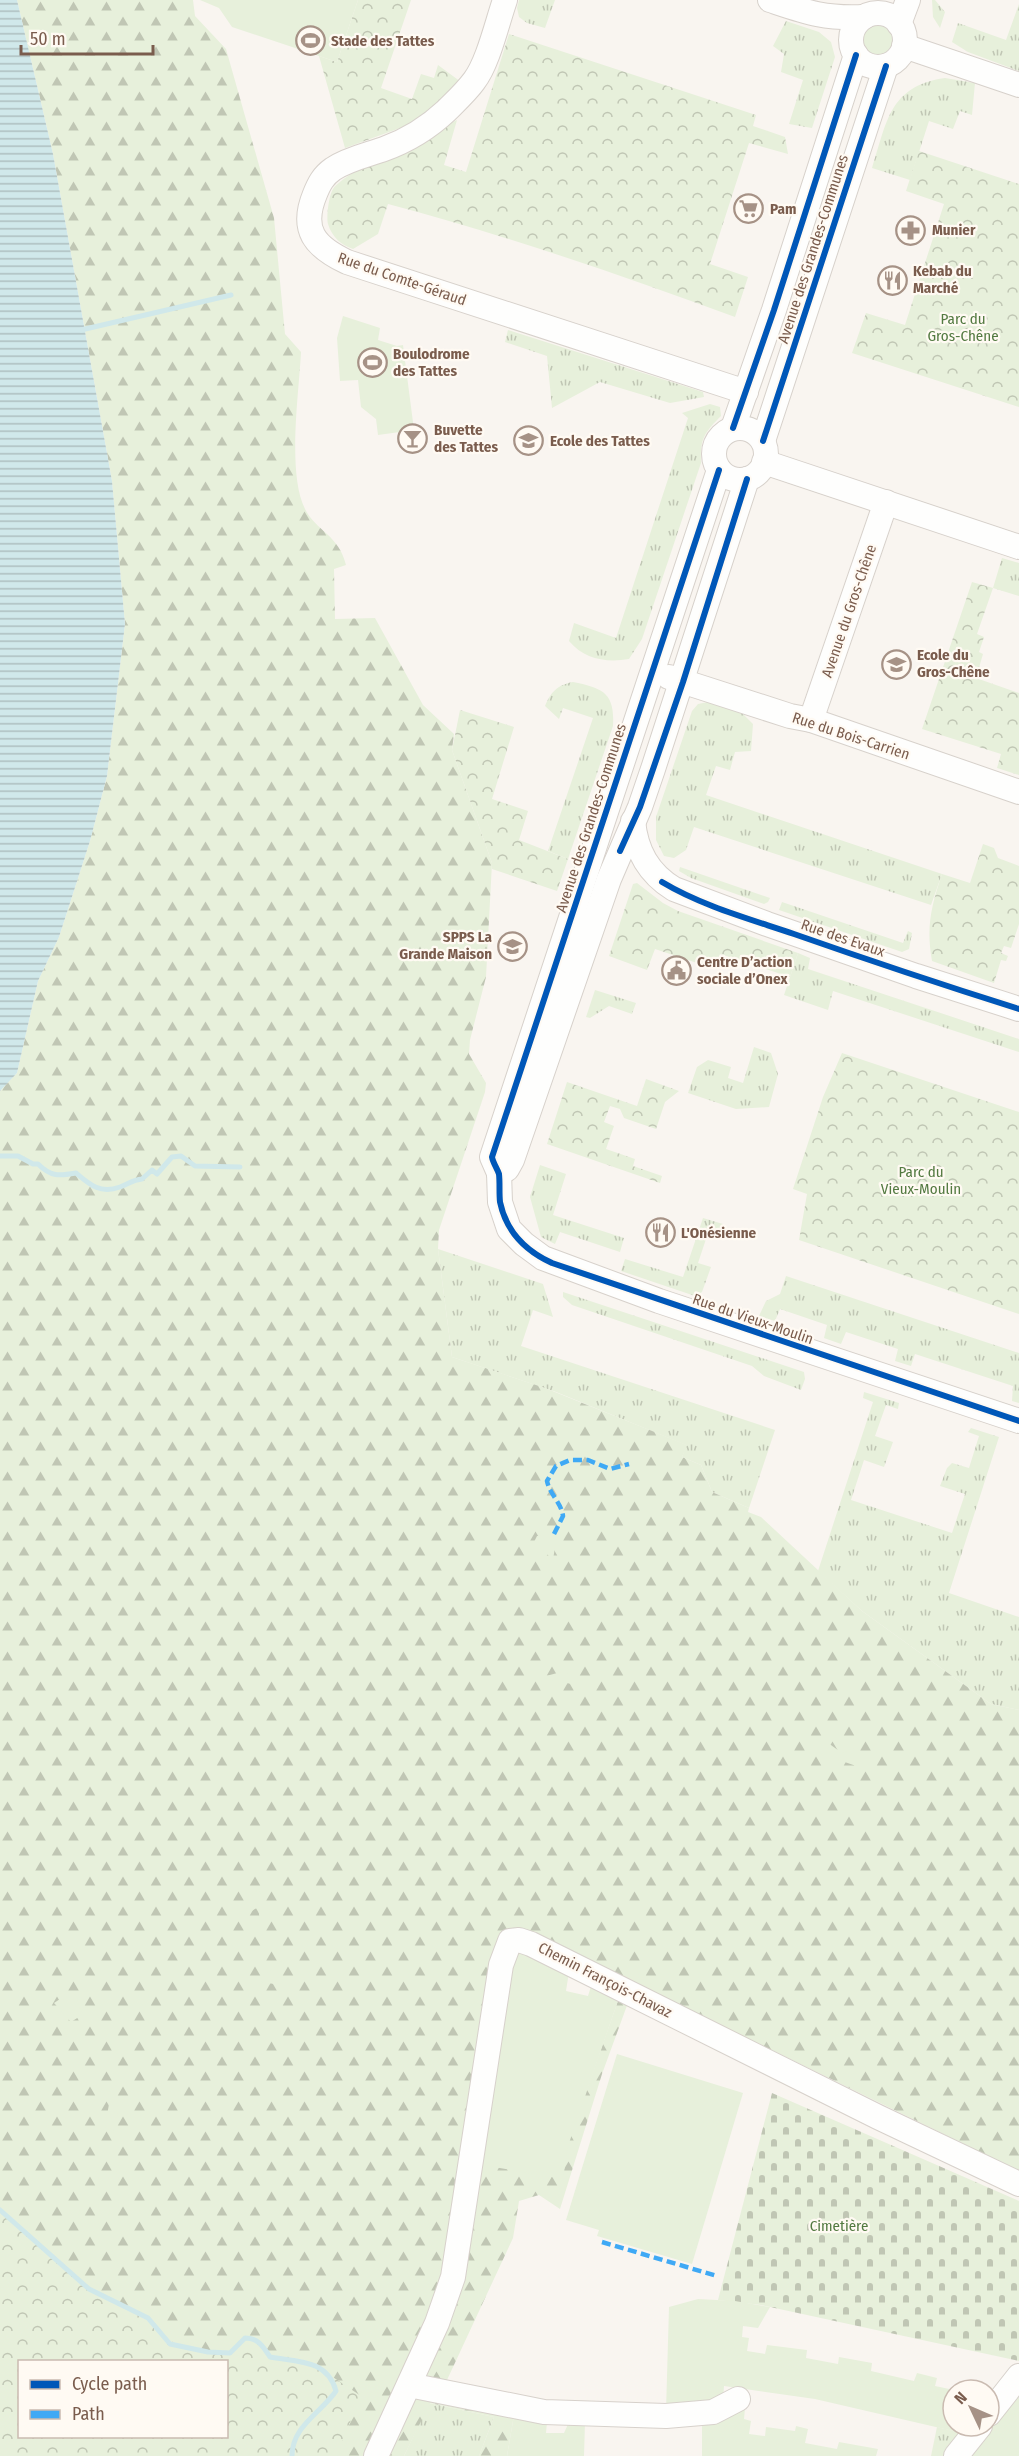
<svg xmlns="http://www.w3.org/2000/svg" width="1019" height="2456" viewBox="0 0 1019 2456" font-family="'Fira Sans Condensed',sans-serif">
  <style>
    .grass { fill: url(#grass-tufts) }
    .forest { fill: url(#forest-firs) }
    .cemetery { fill: url(#cemetery-stones) }
    .park { fill: url(#park-crowns); fill-rule: evenodd }
    .garden { fill: #e7f0db }
    .water { fill: url(#water-rules) }
    .lines { fill: none; stroke-linecap: round; stroke-linejoin: round }
    .stream { stroke: #d0e8ea; stroke-width: 5 }
    .minor-casing { stroke: #d7d1cb; stroke-width: 26 }
    .minor { stroke: #fefefd; stroke-width: 24 }
    .quiet { stroke: #3fa9f5; stroke-width: 4.5; stroke-dasharray: 9 4.5; stroke-linecap: butt }
    .cycleway-casing { stroke: #fffaf3; stroke-width: 10 }
    .cycleway { stroke: #0057b8; stroke-width: 6 }
    .labels { text-anchor: middle; stroke-width: 4.5; stroke-linejoin: round; paint-order: stroke }
    .poi-label { font-size: 15px; font-weight: bold; fill: #7a5c4d; stroke: #fffaf3; text-anchor: start }
    .street-label { font-size: 15px; fill: #7a5c4d; stroke: #fffaf3 }
    .park-label { font-size: 15px; fill: #537a41; stroke: #fffaf3 }
  </style>
  <defs>
    <pattern id="grass-tufts" width="24" height="20" patternUnits="userSpaceOnUse" patternTransform="scale(1.5)"><rect width="24" height="20" fill="#e7f0db"/><path d="M3 7l-1-3M5 7V3M7 7l1-3M15 17l-1-3M17 17v-4M19 17l1-3" fill="none" stroke="#c0c6b4"/></pattern>
    <pattern id="forest-firs" width="22" height="20" patternUnits="userSpaceOnUse" patternTransform="scale(1.5)"><rect width="22" height="20" fill="#e7f0db"/><path d="M5 1l3.5 6h-7zM16 11l3.5 6h-7z" fill="#c0c6b4"/></pattern>
    <pattern id="cemetery-stones" width="16" height="16" patternUnits="userSpaceOnUse" patternTransform="scale(1.5)"><rect width="16" height="16" fill="#e7f0db"/><path d="M2 7V4a2 2 0 0 1 4 0v3zM10 15v-3a2 2 0 0 1 4 0v3z" fill="#c0c6b4"/></pattern>
    <pattern id="park-crowns" width="20" height="18" patternUnits="userSpaceOnUse" patternTransform="scale(1.5)"><rect width="20" height="18" fill="#e7f0db"/><path d="M2 6a3 3 0 1 1 6 0M12 15a3 3 0 1 1 6 0" fill="none" stroke="#c0c6b4"/></pattern>
    <pattern id="water-rules" width="6" height="5" patternUnits="userSpaceOnUse" patternTransform="scale(1.5)"><rect width="6" height="5" fill="#d0e8ea"/><path d="M0 2.5h6" fill="none" stroke="#aebfc0"/></pattern>
  </defs>
  <rect width="100%" height="100%" fill="#f9f5f0"/>
  <g class="grass">
    <path d="M 519,0 L 555,0 L 545,28 L 527,23 L 519,17 L 517,8 Z"/>
    <path d="M 932,0 L 935,0 L 945,12 L 940,28 L 933,17 Z"/>
    <path d="M 1019,4 L 1019,71 L 968,52 L 952,42 L 958,23 L 1006,40 Z"/>
    <path d="M 786,21 L 819,32 L 831,42 L 835,57 L 812,128 L 789,124 L 803,80 L 781,72 L 784,54 L 773,46 Z"/>
    <path d="M 945,78 L 975,83 L 972,115 L 960,111 L 953,129 L 929,121 L 910,180 L 872,168 C 887,122 889,86 945,78 Z"/>
    <path d="M 508,330 L 703,392 L 704,397 L 670,403 L 600,382 L 552,408 L 547,356 L 505,342 Z"/>
    <path d="M 710,404 L 720,407 L 721,416 C 704,433 700,439 701,463 L 642,639 L 629,659 C 606,663 584,659 569,641 L 574,623 L 616,638 L 688,418 L 682,413 Z"/>
    <path d="M 1002,558 L 1019,563 L 1019,596 L 993,588 Z"/>
    <path d="M 573,682 C 603,688 615,693 613,726 L 568,859 L 548,851 L 593,718 L 563,708 L 559,719 L 545,706 C 551,692 557,685 573,682 Z"/>
    <path d="M 708,702 L 742,713 L 753,724 L 751,751 L 735,752 L 730,770 L 716,766 L 706,795 L 942,874 L 931,905 L 694,827 L 686,850 L 674,858 L 664,856 L 656,840 L 656,817 L 692,711 L 698,704 Z"/>
    <path d="M 680,867 L 770,898 L 768,902 L 764,904 L 691,878 L 679,871 Z"/>
    <path d="M 782,902 L 903,943 L 908,931 L 912,933 L 909,949 L 902,952 L 779,910 Z"/>
    <path d="M 798,953 L 810,958 L 808,969 L 1019,1039 L 1019,1052 L 833,991 L 828,1010 L 784,995 Z"/>
    <path d="M 595,990 L 636,1003 L 632,1014 L 609,1006 L 590,1018 L 586,1017 Z"/>
    <path d="M 754,1047 L 771,1053 L 778,1074 L 769,1107 L 736,1109 L 688,1093 L 697,1067 L 708,1060 L 731,1067 L 728,1078 L 743,1083 Z"/>
    <path d="M 540,1165 L 566,1174 L 553,1215 L 624,1238 L 620,1252 L 560,1232 L 555,1244 L 541,1237 L 530,1197 Z"/>
    <path d="M 703,1218 L 723,1224 L 722,1231 L 710,1227 L 698,1263 L 711,1267 L 702,1292 L 695,1296 L 621,1271 L 625,1259 L 683,1277 Z"/>
    <path d="M 438,1249 L 543,1284 L 553,1317 L 533,1310 L 521,1346 L 775,1430 L 749,1508 L 712,1492 L 701,1465 L 682,1457 L 686,1445 L 556,1392 L 452,1357 Z"/>
    <path d="M 786,1276 L 1019,1353 L 1019,1403 L 1012,1401 L 1013,1386 L 915,1354 L 911,1366 L 895,1361 L 898,1349 L 846,1332 L 841,1344 L 824,1338 L 827,1325 L 780,1309 L 775,1321 L 759,1316 L 766,1301 L 780,1294 Z"/>
    <path d="M 563,1292 L 804,1372 L 805,1379 L 801,1390 L 764,1376 L 752,1366 L 572,1305 L 563,1297 Z"/>
    <path d="M 864,1392 L 899,1403 L 898,1409 L 886,1405 L 875,1436 L 893,1442 L 884,1467 L 864,1460 L 851,1500 L 952,1533 L 965,1494 L 940,1486 L 947,1468 L 952,1463 L 969,1468 L 979,1436 L 968,1432 L 971,1428 L 999,1437 L 949,1593 L 1019,1617 L 1019,1710 L 991,1704 L 862,1611 L 818,1571 L 873,1402 L 863,1398 Z"/>
    <path d="M 429,2403 L 494,2417 L 479,2456 L 404,2456 Z"/>
    <path d="M 937,2427 L 966,2434 L 949,2456 L 931,2456 Z"/>
  </g>
  <g class="forest">
    <path d="M 17,0 L 193,0 L 195,16 L 226,49 L 274,218 L 285,334 L 301,352 C 299,393 287,473 305,509 C 316,531 339,535 346,565 L 334,569 L 335,619 L 375,618 L 423,705 L 454,734 L 452,750 L 492,863 L 486,977 L 470,1040 L 469,1054 L 486,1083 L 485,1092 L 439,1230 L 438,1249 L 452,1357 L 545,1388 L 687,1445 L 682,1457 L 701,1465 L 712,1492 L 749,1508 L 748,1512 L 761,1517 L 862,1611 L 991,1704 L 1019,1710 L 1019,2171 L 551,1942 L 567,2146 L 620,1995 L 629,2000 L 602,2074 L 560,2209 L 539,2195 L 519,2201 L 513,2238 L 447,2380 L 402,2371 L 391,2394 L 397,2399 L 373,2456 L 184,2456 L 226,2436 L 226,2362 L 20,2362 L 0,2305 L 0,1091 L 17,1073 L 38,981 L 59,937 L 90,841 L 107,776 L 125,624 L 112,481 L 53,154 Z"/>
    <path d="M 413,2394 L 514,2415 L 507,2456 L 479,2456 L 494,2417 L 430,2403 L 404,2456 L 385,2456 Z"/>
  </g>
  <path class="cemetery" d="M 772,2093 L 1019,2201 L 1019,2361 L 761,2305 L 718,2300 Z"/>
  <g class="park">
    <path d="M 358,0 L 411,0 L 381,88 L 412,99 L 421,74 L 434,78 L 438,65 L 461,82 L 428,115 L 403,127 L 345,148 L 319,56 L 337,62 Z"/>
    <path d="M 509,34 L 756,115 L 753,126 L 785,137 L 788,154 L 749,143 L 710,264 L 748,277 L 735,317 C 621,275 505,235 388,204 L 378,234 L 353,249 C 341,245 332,237 328,224 C 326,217 329,195 333,189 C 348,169 431,133 457,120 L 444,165 L 466,172 Z"/>
    <path d="M 919,151 L 1019,184 L 1019,407 L 852,353 L 866,313 L 905,325 L 944,204 L 906,191 Z"/>
    <path d="M 972,582 L 993,588 L 977,634 L 984,637 L 979,652 L 983,654 L 976,678 L 1019,693 L 1019,775 L 997,768 L 1001,754 L 922,729 Z"/>
    <path d="M 460,710 L 514,727 L 492,799 L 528,811 L 519,840 L 568,859 L 557,891 L 492,869 L 492,863 L 452,750 Z"/>
    <path d="M 983,844 L 994,848 L 998,858 L 1019,866 L 1019,924 L 1011,948 L 1004,946 L 1001,953 L 1008,956 L 1006,961 L 1001,960 L 994,983 L 932,961 C 926,928 931,906 942,874 L 970,883 Z"/>
    <path d="M 637,883 L 663,903 L 678,911 L 798,953 L 790,977 L 720,954 L 715,969 L 655,949 L 647,970 L 609,956 L 633,884 Z"/>
    <path d="M 842,1053 L 1019,1112 L 1019,1314 L 799,1240 L 807,1194 L 793,1189 L 823,1097 Z"/>
    <path d="M 646,1079 L 679,1091 L 665,1102 L 656,1129 L 624,1118 L 620,1109 L 610,1106 L 604,1122 L 614,1126 L 606,1149 L 635,1159 L 633,1166 L 662,1176 L 660,1183 L 547,1144 L 567,1082 L 637,1106 Z"/>
    <path d="M 0,2210 L 89,2289 L 148,2318 L 170,2344 L 208,2352 L 229,2353 L 245,2338 C 259,2338 263,2346 270,2357 L 315,2365 L 361,2396 L 336,2456 L 0,2456 ZM 20,2362 L 226,2362 L 226,2436 L 20,2436 Z"/>
  </g>
  <g class="garden">
    <path d="M 200,0 L 358,0 L 337,62 L 232,27 L 219,8 Z"/>
    <circle cx="878" cy="40" r="17"/>
    <path d="M 343,316 L 380,328 L 378,340 L 397,346 L 403,345 L 414,430 L 378,435 L 376,419 L 361,407 L 358,380 L 340,381 L 337,338 Z"/>
    <path d="M 557,1534 L 553,1560 L 534,1542 L 537,1536 Z"/>
    <path d="M 561,1672 L 588,1680 L 598,1687 L 596,1689 L 547,1679 L 546,1676 Z"/>
    <path d="M 824,1740 L 842,1753 L 854,1748 L 866,1762 L 862,1768 L 836,1759 L 820,1748 Z"/>
    <path d="M 258,1889 L 271,1908 L 266,1913 L 264,1920 L 260,1921 L 258,1907 L 249,1913 L 245,1904 Z"/>
    <path d="M 527,1952 L 569,1972 L 566,1991 L 588,1996 L 592,1983 L 620,1995 L 568,2146 L 563,2179 L 482,2165 L 514,1957 Z"/>
    <path d="M 281,1961 L 284,1965 L 274,1984 L 262,1982 L 261,1979 Z"/>
    <path d="M 72,1991 L 77,1998 L 82,2015 L 71,2022 L 54,2003 Z"/>
    <path d="M 617,2054 L 743,2093 L 692,2264 L 597,2236 L 599,2230 L 566,2220 Z"/>
    <path d="M 109,2104 L 117,2104 L 118,2120 L 113,2133 L 105,2127 Z"/>
    <path d="M 698,2299 L 735,2301 L 770,2307 L 758,2328 L 743,2326 L 742,2337 L 749,2338 L 747,2351 L 765,2354 L 767,2345 L 807,2350 L 806,2358 L 838,2364 L 839,2357 L 872,2363 L 871,2371 L 914,2381 L 917,2373 L 937,2378 L 935,2386 L 954,2390 L 953,2426 L 972,2426 L 966,2434 L 815,2399 L 724,2386 L 723,2401 L 666,2411 L 669,2307 Z"/>
    <path d="M 1019,2385 L 1019,2456 L 966,2456 Z"/>
    <path d="M 739,2407 L 745,2408 L 744,2419 L 751,2421 L 749,2434 L 765,2436 L 766,2427 L 795,2431 L 796,2426 L 808,2429 L 805,2443 L 837,2449 L 839,2442 L 878,2449 L 876,2456 L 702,2456 L 702,2420 Z"/>
    <path d="M 514,2415 L 547,2422 L 546,2433 L 564,2433 L 569,2422 L 585,2422 L 584,2456 L 507,2456 Z"/>
  </g>
  <path class="water" d="M 0,0 L 17,0 L 53,154 L 112,481 L 125,624 L 107,776 L 90,841 L 59,937 L 38,981 L 17,1073 L 0,1091 Z"/>
  <g class="lines">
    <g class="stream">
      <path d="M 81,330 L 231,295"/>
      <path d="M 0,1156 L 18,1156 L 33,1164 L 38,1164 C 51,1177 59,1176 76,1173 C 90,1185 100,1194 120,1187 C 129,1184 132,1180 142,1179 L 152,1170 L 157,1174 L 172,1157 L 181,1156 L 195,1166 L 240,1167"/>
      <path d="M 0,2210 L 89,2289 L 148,2318 L 170,2344 L 208,2352 L 230,2353 L 245,2338 C 258,2338 263,2346 270,2357 C 297,2362 327,2359 336,2391 C 321,2413 292,2426 292,2456"/>
    </g>
    <defs>
      <g id="minor">
        <path d="M 505,0 C 497,23 488,63 474,81 C 466,92 455,102 446,111 C 429,127 406,141 384,149 C 367,155 348,159 333,169 C 323,176 319,184 315,194 C 300,230 315,247 347,262 L 746,392"/>
        <path d="M 770,0 C 806,12 824,19 864,17"/>
        <circle cx="878" cy="40" r="27"/>
        <path d="M 899,24 L 908,0"/>
        <path d="M 904,46 L 1019,85"/>
        <circle cx="740" cy="454" r="26"/>
        <path d="M 733,428 L 774,310 L 856,55"/>
        <path d="M 763,441 L 886,66"/>
        <path d="M 764,462 L 1019,547"/>
        <path d="M 669,677 L 790,716 L 811,720 L 1019,792"/>
        <path d="M 811,720 L 886,502"/>
        <path d="M 633,821 C 636,851 648,873 674,889 L 767,924 L 916,976 L 1019,1009"/>
        <path d="M 499,1173 L 492,1157 L 719,470"/>
        <path d="M 499,1173 L 507,1169 L 512,1160 L 609,879 L 640,807 L 653,769 L 747,479"/>
        <path d="M 499,1173 L 500,1202 L 509,1229 L 524,1244 L 543,1258 L 659,1301 L 1019,1421"/>
        <path d="M 409,2385 L 544,2412 L 666,2416 L 713,2412 L 738,2399"/>
        <path d="M 989,2414 L 1019,2376"/>
        <path d="M 376,2456 L 437,2323 L 453,2277 L 501,1965 L 510,1941 L 519,1940 L 531,1944 L 878,2117 L 1019,2184"/>
        <path d="M 956,2456 L 980,2426"/>
      </g>
    </defs>
    <use href="#minor" class="minor-casing"/>
    <use href="#minor" class="minor"/>
    <g class="quiet">
      <path d="M 554,1534 L 563,1516 C 561,1502 550,1495 547,1481 L 556,1466 L 570,1460 L 588,1460 L 610,1469 L 629,1464"/>
      <path d="M 602,2242 L 717,2276"/>
    </g>
    <defs>
      <g id="cycleway">
        <path d="M 733,428 L 774,310 L 856,55"/>
        <path d="M 763,441 L 886,66"/>
        <path d="M 719,470 L 492,1157 C 493,1163 497,1168 499,1174 C 500,1183 499,1193 500,1202 C 506,1231 526,1251 552,1263 L 1019,1421"/>
        <path d="M 620,851 L 640,807 L 683,682 L 747,479"/>
        <path d="M 662,882 C 702,906 750,919 794,934 C 868,960 943,985 1019,1009"/>
      </g>
    </defs>
    <use href="#cycleway" class="cycleway-casing"/>
    <use href="#cycleway" class="cycleway"/>
  </g>
  <defs>
    <symbol id="stadium-ring" viewBox="-11 -11 22 22"><circle r="9.5" fill="#fffaf3" stroke="#a69286" stroke-width="1.5"/><path d="M0-5a6.5 5 0 1 0 0 10a6.5 5 0 1 0 0-10ZM-3.5-1.8h7v3.6h-7Z" fill="#a69286"/></symbol>
    <symbol id="supermarket-ring" viewBox="-11 -11 22 22"><circle r="9.5" fill="#fffaf3" stroke="#a69286" stroke-width="1.5"/><path d="M-6-5.5h2.5l.6 2H6L4.5 2H-2.5L-4.4-4H-6ZM-1.5 3.2a1.3 1.3 0 1 0 .1 0ZM3 3.2a1.3 1.3 0 1 0 .1 0Z" fill="#a69286"/></symbol>
    <symbol id="pharmacy-ring" viewBox="-11 -11 22 22"><circle r="9.5" fill="#fffaf3" stroke="#a69286" stroke-width="1.5"/><path d="M-2-6h4v4h4v4h-4v4h-4v-4h-4v-4h4Z" fill="#a69286"/></symbol>
    <symbol id="restaurant-ring" viewBox="-11 -11 22 22"><circle r="9.5" fill="#fffaf3" stroke="#a69286" stroke-width="1.5"/><path d="M-5-6h1v4h1v-4h1v4h1v-4h1v5L-1.5 .5V6h-2V.5L-5-1ZM5-6V6H3V1.5H1.5Q1.5-4 5-6Z" fill="#a69286"/></symbol>
    <symbol id="bar-ring" viewBox="-11 -11 22 22"><circle r="9.5" fill="#fffaf3" stroke="#a69286" stroke-width="1.5"/><path d="M-6-5H6L.8 .8V4.5H3.5V6h-7V4.5H-.8V.8Z" fill="#a69286"/></symbol>
    <symbol id="school-ring" viewBox="-11 -11 22 22"><circle r="9.5" fill="#fffaf3" stroke="#a69286" stroke-width="1.5"/><path d="M0-5L7-2L0 1L-7-2ZM-4 1L0 2.5L4 1V4Q0 6-4 4Z" fill="#a69286"/></symbol>
    <symbol id="civic-ring" viewBox="-11 -11 22 22"><circle r="9.5" fill="#fffaf3" stroke="#a69286" stroke-width="1.5"/><path d="M-.6-6.5H3V-4.5H.6V-3L4-1V1h2V6H-6V1h2V-1L-.6-3ZM-1.2 2.5V6h2.4V2.5Z" fill="#a69286"/></symbol>
  </defs>
  <g fill-rule="evenodd">
    <use href="#stadium-ring" x="294" y="24" width="33" height="33"/>
    <use href="#supermarket-ring" x="732" y="192" width="33" height="33"/>
    <use href="#pharmacy-ring" x="894" y="214" width="33" height="33"/>
    <use href="#restaurant-ring" x="876" y="264" width="33" height="33"/>
    <use href="#stadium-ring" x="356" y="346" width="33" height="33"/>
    <use href="#bar-ring" x="396" y="422" width="33" height="33"/>
    <use href="#school-ring" x="512" y="424" width="33" height="33"/>
    <use href="#school-ring" x="880" y="648" width="33" height="33"/>
    <use href="#school-ring" x="496" y="930" width="33" height="33"/>
    <use href="#civic-ring" x="660" y="954" width="33" height="33"/>
    <use href="#restaurant-ring" x="644" y="1216" width="33" height="33"/>
  </g>
  <g class="labels">
    <g class="poi-label">
      <text x="331" y="46">Stade des Tattes</text>
      <text x="770" y="214">Pam</text>
      <text x="932" y="235">Munier</text>
      <text x="913" y="276">Kebab du<tspan x="913" dy="17">Marché</tspan></text>
      <text x="393" y="359">Boulodrome<tspan x="393" dy="17">des Tattes</tspan></text>
      <text x="434" y="435">Buvette<tspan x="434" dy="17">des Tattes</tspan></text>
      <text x="550" y="446">Ecole des Tattes</text>
      <text x="917" y="660">Ecole du<tspan x="917" dy="17">Gros-Chêne</tspan></text>
      <text x="492" y="942" text-anchor="end">SPPS La<tspan x="492" dy="17">Grande Maison</tspan></text>
      <text x="697" y="967">Centre D’action<tspan x="697" dy="17">sociale d’Onex</tspan></text>
      <text x="681" y="1238">L'Onésienne</text>
    </g>
    <g class="street-label">
      <text transform="translate(813 249) rotate(-72)" y="5">Avenue des Grandes-Communes</text>
      <text transform="translate(402 279) rotate(19)" y="5">Rue du Comte-Géraud</text>
      <text transform="translate(849 611) rotate(-71)" y="5">Avenue du Gros-Chêne</text>
      <text transform="translate(851 736) rotate(18)" y="5">Rue du Bois-Carrien</text>
      <text transform="translate(591 818) rotate(-72)" y="5">Avenue des Grandes-Communes</text>
      <text transform="translate(843 938) rotate(19)" y="5">Rue des Evaux</text>
      <text transform="translate(753 1319) rotate(19)" y="5">Rue du Vieux-Moulin</text>
      <text transform="translate(605 1980) rotate(27)" y="5">Chemin François-Chavaz</text>
    </g>
    <g class="park-label">
      <text x="963" y="324">Parc du<tspan x="963" dy="17">Gros-Chêne</tspan></text>
      <text x="921" y="1177">Parc du<tspan x="921" dy="17">Vieux-Moulin</tspan></text>
      <text x="839" y="2231">Cimetière</text>
    </g>
  </g>
  <rect x="18" y="2360" width="210" height="78" fill="#fffaf3" stroke="#cabbb1" stroke-width="1.5"/>
  <rect x="30" y="2380" width="30" height="9" fill="#0057b8" stroke="#cabbb1" stroke-width="1.5"/>
  <text x="72" y="2390" font-size="18" fill="#7a5c4d">Cycle path</text>
  <rect x="30" y="2410" width="30" height="9" fill="#3fa9f5" stroke="#cabbb1" stroke-width="1.5"/>
  <text x="72" y="2420" font-size="18" fill="#7a5c4d">Path</text>
  <g transform="translate(971 2408) rotate(314)"><circle r="28" fill="#fffaf3" stroke="#cabbb1" stroke-width="1.5"/>
  <path d="M0-4.5L10 22L0 15L-10 22Z" fill="#a69286"/>
  <text y="-9" font-size="16" font-weight="bold" text-anchor="middle" fill="#7a5c4d">N</text>
  </g>
  <path d="M21 45v9h132v-9" fill="none" stroke="#7a5c4d" stroke-width="3"/>
  <text x="30" y="45" font-size="18" fill="#7a5c4d" stroke="#fffaf3" stroke-width="4.5" paint-order="stroke">50 m</text>
</svg>
